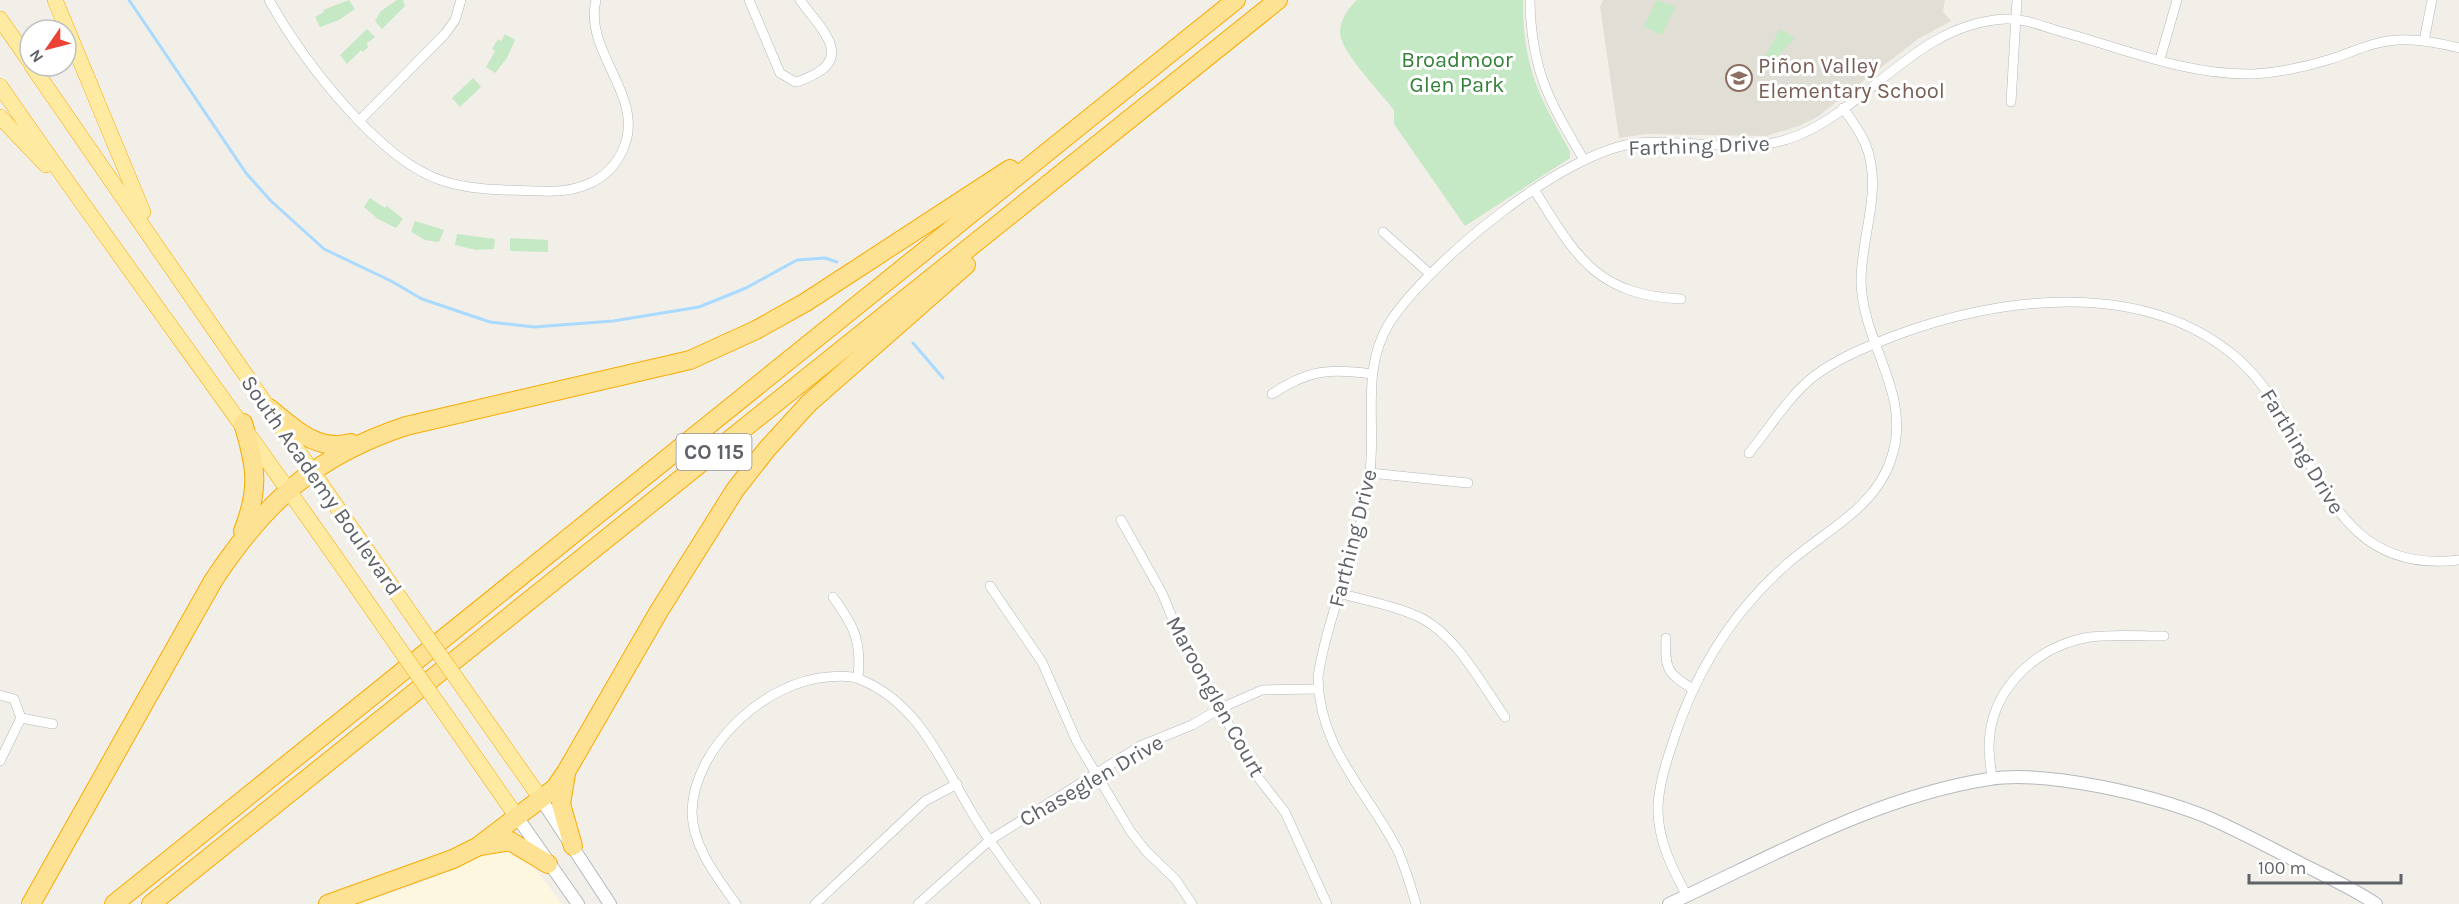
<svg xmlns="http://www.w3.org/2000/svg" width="2459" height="904" viewBox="0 0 2459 904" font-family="Karla,sans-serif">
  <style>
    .commercial { fill: #fef7e0 }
    .education { fill: #e1ded6 }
    .green { fill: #c5e8c5 }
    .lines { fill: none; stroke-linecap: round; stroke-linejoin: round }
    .stream { stroke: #aadaff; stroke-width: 3 }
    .minor-casing { stroke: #b5b8bc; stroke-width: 10 }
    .tertiary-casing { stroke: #b5b8bc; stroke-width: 14 }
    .trunk-casing { stroke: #f9ab00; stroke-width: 16 }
    .motorway-casing { stroke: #f9ab00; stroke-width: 20 }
    .minor { stroke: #fff; stroke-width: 9 }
    .tertiary { stroke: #fff; stroke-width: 12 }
    .trunk { stroke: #feeaa1; stroke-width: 15 }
    .motorway { stroke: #fde293; stroke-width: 18 }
    .trunk-bridge-casing { stroke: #f9ab00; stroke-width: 16; stroke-linecap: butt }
    .trunk-bridge { stroke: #feeaa1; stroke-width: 15 }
    .labels { text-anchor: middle; stroke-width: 6; stroke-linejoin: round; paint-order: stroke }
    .shield { fill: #fff; stroke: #8f9295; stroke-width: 1.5 }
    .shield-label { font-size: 21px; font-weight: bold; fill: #5f6368 }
    .park-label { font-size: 22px; fill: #348238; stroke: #fff }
    .education-label { font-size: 22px; fill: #785e54; stroke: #fff; text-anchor: start }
    .street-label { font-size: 22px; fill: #5f6368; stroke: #fff }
  </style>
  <rect width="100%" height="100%" fill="#f1efe8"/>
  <path class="commercial" d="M 510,849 L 527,858 L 562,904 L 358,904 L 411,887 L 492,852 Z"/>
  <path class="education" d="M 1603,0 L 1945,0 L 1943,12 L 1951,21 L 1918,39 L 1817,117 L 1799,126 L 1766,136 L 1646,134 L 1619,138 L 1600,7 Z"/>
  <g class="green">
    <path d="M 349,0 L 355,9 L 339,20 L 320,27 L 315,17 L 324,12 L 323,10 Z"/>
    <path d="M 397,0 L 403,0 L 405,6 L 382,29 L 375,21 L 381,11 Z"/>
    <path d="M 1357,0 L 1523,0 C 1523,68 1538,94 1570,151 L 1570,158 L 1465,226 L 1394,124 L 1394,110 C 1382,94 1340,51 1340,33 C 1340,20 1348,8 1357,0 Z"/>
    <path d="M 1656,0 L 1676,6 L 1662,35 L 1644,27 Z"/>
    <path d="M 367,29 L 375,37 L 367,43 L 368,47 L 363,52 L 361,50 L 347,64 L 340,55 Z"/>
    <path d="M 1780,29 L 1795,38 L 1773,61 L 1764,58 Z"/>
    <path d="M 505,34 L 515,40 L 507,58 L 495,73 L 486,67 L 495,51 L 492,49 L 498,39 L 501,41 Z"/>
    <path d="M 473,78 L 481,87 L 460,107 L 452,98 Z"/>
    <path d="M 370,198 L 385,208 L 387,206 L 403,219 L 396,228 L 378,219 L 364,207 Z"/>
    <path d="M 415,221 L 444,230 L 439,242 L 425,240 L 411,232 Z"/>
    <path d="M 457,234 L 495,239 L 494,249 L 476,250 L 455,245 Z"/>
    <path d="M 510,238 L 548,240 L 548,252 L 510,251 Z"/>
  </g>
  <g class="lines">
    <g class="stream">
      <path d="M 129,0 L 246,173 L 271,201 L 324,249 L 391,281 L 422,299 L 490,322 L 534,327 L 613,321 L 699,307 L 746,288 L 797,260 L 825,258 L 837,262"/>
      <path d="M 913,343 L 943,378"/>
    </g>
    <defs>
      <g id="minor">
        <path d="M 269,0 C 302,59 378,160 443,181 C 474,191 510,190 542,191 C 577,193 610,182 624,147 C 645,95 583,52 596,0"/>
        <path d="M 749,0 L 780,73 L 795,82 C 803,81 809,77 817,73 C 852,53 815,22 800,0"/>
        <path d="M 1530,0 C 1531,70 1549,101 1584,160"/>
        <path d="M 2424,41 L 2432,0"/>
        <path d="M 2160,59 L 2177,0"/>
        <path d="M 2011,102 L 2017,0"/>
        <path d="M 360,120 L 445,34 L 455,20 L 461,0"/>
        <path d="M 1535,191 C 1576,256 1596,295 1681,299"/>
        <path d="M 1383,232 L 1430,274"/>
        <path d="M 1272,394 C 1308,370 1329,368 1372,374"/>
        <path d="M 1749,453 C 1769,429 1788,397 1813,377 C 1836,359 1866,347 1894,336 C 1999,296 2146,278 2238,359 C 2319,430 2318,577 2459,560"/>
        <path d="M 1370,473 L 1468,483"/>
        <path d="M 1121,520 L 1162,593 L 1178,632 L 1257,776 L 1285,812 L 1327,904"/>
        <path d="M 990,586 L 1042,662 L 1077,742 L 1131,832 L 1146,851 L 1176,880 L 1192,904"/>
        <path d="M 1339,593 C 1367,601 1397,606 1423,619 C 1458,638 1482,685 1505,717"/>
        <path d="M 833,597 C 854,626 862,641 858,678"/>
        <path d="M 1666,638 C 1665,668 1666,673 1693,689"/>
        <path d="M 0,695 L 14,699 L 21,718 L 0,761"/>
        <path d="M 21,718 L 53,724"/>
        <path d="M 1992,779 C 1991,768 1989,757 1989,746 C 1990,689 2036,646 2090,637 C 2114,634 2140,636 2164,636"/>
        <path d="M 1687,896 C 1672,868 1657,839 1658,806 C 1659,785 1665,765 1672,745 C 1694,674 1731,613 1787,564 C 1824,531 1877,508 1892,456 C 1912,393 1862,343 1861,281 C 1861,235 1884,188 1865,143 C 1859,130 1851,119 1843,108"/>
        <path d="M 736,904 C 717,877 692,846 692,811 C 694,747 766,681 828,677 C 837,676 850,675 859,679 C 918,702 941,761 971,811 C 990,844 1014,874 1036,904"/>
        <path d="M 815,904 L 925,801 L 957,784"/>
        <path d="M 918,904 L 990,840 L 1140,746 L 1192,725 L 1221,708 L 1262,690 L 1318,689"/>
        <path d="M 1416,904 C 1410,885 1405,865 1396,847 C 1365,788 1319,748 1318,677 C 1329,604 1368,533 1371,459 C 1374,411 1363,365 1390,322 C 1430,261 1564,151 1637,143 C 1691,138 1748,157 1799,135 C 1873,103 1918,24 2005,19 C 2025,18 2047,28 2066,33 C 2127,50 2190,76 2255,74 C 2281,72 2306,67 2331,59 C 2353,52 2374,41 2398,40 C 2418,39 2439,43 2459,48"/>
      </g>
      <g id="tertiary">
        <path d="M 541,799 L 610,904"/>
        <path d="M 517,817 L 578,904"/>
        <path d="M 1669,904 C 1773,856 1875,797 1989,779 C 2048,770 2152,795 2207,817 C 2237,830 2267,846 2296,861 C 2323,875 2351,887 2376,904"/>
      </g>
      <g id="trunk">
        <path d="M 55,0 L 143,212"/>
        <path d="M 0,19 L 30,62"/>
        <path d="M 32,66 L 411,614"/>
        <path d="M 0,86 C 127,270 261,447 387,631"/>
        <path d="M 0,117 L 46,165"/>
        <path d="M 473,702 L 541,799"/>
        <path d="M 450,721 L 517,817"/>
      </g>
      <g id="motorway">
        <path d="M 269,408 C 294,428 316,452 351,443"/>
        <path d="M 243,423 C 256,466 260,488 243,531"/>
        <path d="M 566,774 L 561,804 L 573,846"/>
        <path d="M 481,846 L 510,841 L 548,864"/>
        <path d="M 31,904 L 213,581 C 265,502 315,456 406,426 L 690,360 L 756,330 L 806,302 L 1010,169"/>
        <path d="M 114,904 L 1236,0"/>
        <path d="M 151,904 L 1278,0"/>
        <path d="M 328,904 L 453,859 L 477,847 L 555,788 L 566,772 L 659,611 L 735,490 L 767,449 L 809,403 L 966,265"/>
      </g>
    </defs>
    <use href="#minor" class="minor-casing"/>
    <use href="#tertiary" class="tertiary-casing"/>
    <use href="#trunk" class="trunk-casing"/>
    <use href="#motorway" class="motorway-casing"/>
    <use href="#minor" class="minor"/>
    <use href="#tertiary" class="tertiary"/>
    <use href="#trunk" class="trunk"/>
    <use href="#motorway" class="motorway"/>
    <defs>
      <g id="trunk-bridge">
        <path d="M 411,614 L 473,702"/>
        <path d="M 387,631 L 450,721"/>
      </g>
    </defs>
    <use href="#trunk-bridge" class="trunk-bridge-casing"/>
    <use href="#trunk-bridge" class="trunk-bridge"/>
  </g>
  <defs>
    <symbol id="school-ring" viewBox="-11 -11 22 22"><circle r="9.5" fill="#fff" stroke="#8d6e63" stroke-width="1.5"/><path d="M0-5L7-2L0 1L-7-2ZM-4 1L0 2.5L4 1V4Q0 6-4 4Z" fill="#8d6e63"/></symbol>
  </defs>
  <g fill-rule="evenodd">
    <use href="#school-ring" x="1724" y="63" width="30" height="30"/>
  </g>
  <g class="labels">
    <rect class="shield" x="676.5" y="434" width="75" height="36" rx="4.5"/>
    <g class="shield-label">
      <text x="714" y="459">CO 115</text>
    </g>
    <g class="park-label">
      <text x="1457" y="67">Broadmoor<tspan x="1457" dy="25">Glen Park</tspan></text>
    </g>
    <g class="education-label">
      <text x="1758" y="73">Piñon Valley<tspan x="1758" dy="25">Elementary School</tspan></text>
    </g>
    <g class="street-label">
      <text transform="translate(1699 145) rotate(-2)" y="8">Farthing Drive</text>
      <text transform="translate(2303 451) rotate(59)" y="8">Farthing Drive</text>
      <text transform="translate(322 485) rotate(55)" y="8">South Academy Boulevard</text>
      <text transform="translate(1352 538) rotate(-76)" y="8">Farthing Drive</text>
      <text transform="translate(1216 696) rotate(61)" y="8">Maroonglen Court</text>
      <text transform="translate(1091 780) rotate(-30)" y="8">Chaseglen Drive</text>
    </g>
  </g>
  <g transform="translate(48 48) rotate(235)"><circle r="28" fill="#ffffff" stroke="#bfc1c3" stroke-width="1.5"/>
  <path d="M0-4.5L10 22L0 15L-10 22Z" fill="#ea4335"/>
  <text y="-9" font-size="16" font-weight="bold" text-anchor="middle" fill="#5f6368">N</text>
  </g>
  <path d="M2249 874v9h152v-9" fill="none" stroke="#5f6368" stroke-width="3"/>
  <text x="2258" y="874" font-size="18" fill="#5f6368" stroke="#ffffff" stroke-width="4.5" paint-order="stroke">100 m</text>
</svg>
